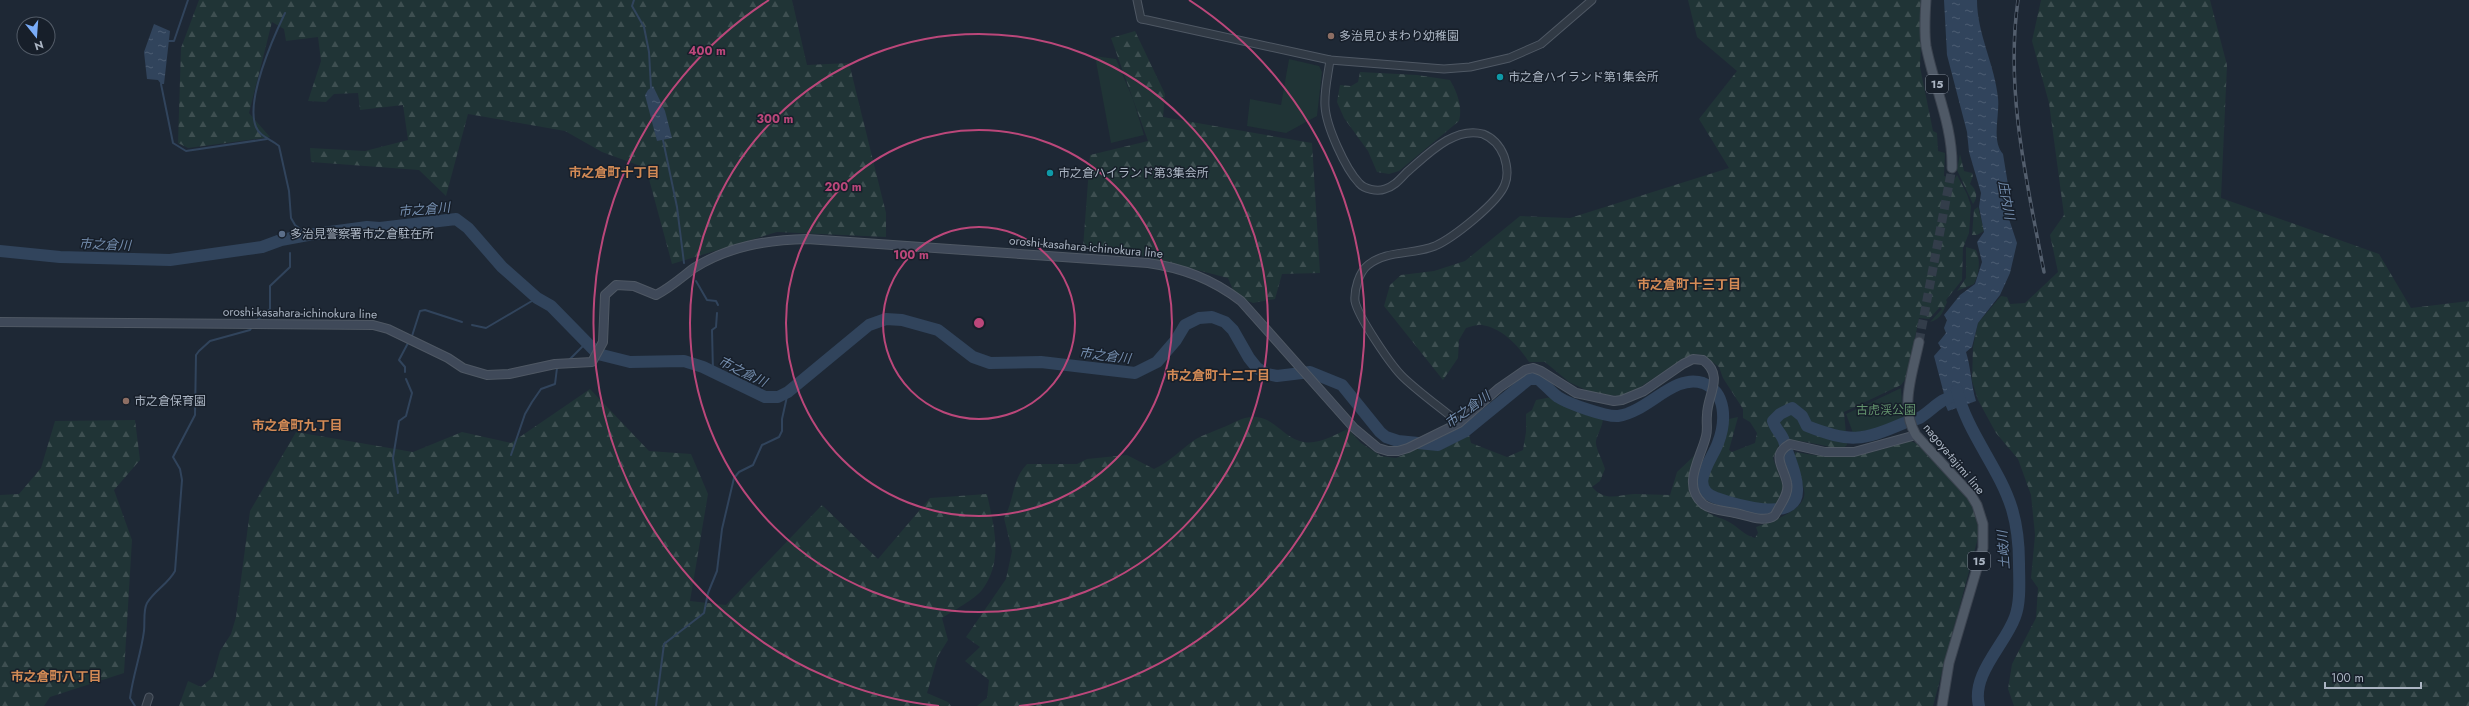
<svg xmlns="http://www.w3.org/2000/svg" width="2469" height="706" viewBox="0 0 2469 706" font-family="Jost,'Noto Sans JP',sans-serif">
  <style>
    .green { fill: #203436 }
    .forest { fill: url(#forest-firs) }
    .water { fill: url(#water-ripples) }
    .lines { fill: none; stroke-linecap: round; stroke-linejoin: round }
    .stream { stroke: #31445c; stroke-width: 2 }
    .river { stroke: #31445c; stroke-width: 12 }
    .primary-tunnel { stroke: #333d4a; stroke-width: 9; stroke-dasharray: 9 4.5; stroke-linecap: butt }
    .tertiary-casing { stroke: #4f5864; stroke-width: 9 }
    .secondary-casing { stroke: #4f5864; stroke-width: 10 }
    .primary-casing { stroke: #3b434f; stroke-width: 11 }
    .tertiary { stroke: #313a45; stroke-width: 7 }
    .secondary { stroke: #3f4959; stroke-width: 8 }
    .primary { stroke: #4f5966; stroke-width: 9 }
    .rail-casing { stroke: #535e6d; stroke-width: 3.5 }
    .rail { stroke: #171f2a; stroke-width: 2; stroke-dasharray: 6; stroke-linecap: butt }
    .ring { fill: none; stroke: #bb477a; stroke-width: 2 }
    .education-dot { fill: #8d6e63; stroke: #171f2a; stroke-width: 1.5 }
    .culture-dot { fill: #0f9aa8; stroke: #171f2a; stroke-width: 1.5 }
    .service-dot { fill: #5c6f8a; stroke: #171f2a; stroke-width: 1.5 }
    .labels { text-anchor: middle; stroke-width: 3; stroke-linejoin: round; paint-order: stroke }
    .shield { fill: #171f2a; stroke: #7f8895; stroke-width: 1 }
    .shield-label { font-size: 11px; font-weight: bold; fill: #abb5c3 }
    .poi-label { font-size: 12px; fill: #abb5c3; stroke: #171f2a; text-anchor: start }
    .street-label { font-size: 12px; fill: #abb5c3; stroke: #171f2a }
    .park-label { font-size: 12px; fill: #63936d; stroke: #171f2a }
    .neighbourhood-label { font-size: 13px; font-weight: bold; fill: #d38a55; stroke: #171f2a }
    .water-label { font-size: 13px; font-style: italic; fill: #738cac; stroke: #171f2a }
    .centre { fill: #bb477a; stroke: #171f2a; stroke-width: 2 }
    .ring-label { font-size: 12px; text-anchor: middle; font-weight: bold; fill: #bb477a; stroke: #171f2a; stroke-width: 3; stroke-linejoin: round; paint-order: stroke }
  </style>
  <defs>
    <pattern id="forest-firs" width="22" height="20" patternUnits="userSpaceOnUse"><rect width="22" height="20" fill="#203436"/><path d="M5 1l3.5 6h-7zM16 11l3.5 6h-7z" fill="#3e4f51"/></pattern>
    <pattern id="water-ripples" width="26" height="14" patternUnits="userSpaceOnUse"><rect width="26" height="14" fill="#31445c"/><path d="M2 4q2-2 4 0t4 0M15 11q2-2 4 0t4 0" fill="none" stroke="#4c5d72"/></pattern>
  </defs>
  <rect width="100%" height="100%" fill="#1e2835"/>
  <g class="green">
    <path d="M 1095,56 L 1116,59 L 1133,99 L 1144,135 L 1111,143 Z"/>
    <path d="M 1289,59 L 1319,66 L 1322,72 L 1317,116 L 1286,133 L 1247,126 L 1250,99 L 1281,105 Z"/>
    <path d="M 1901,388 L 1903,418 L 1875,429 L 1853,433 L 1846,414 Z"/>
  </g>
  <g class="forest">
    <path d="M 199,0 L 792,0 L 807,65 L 849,63 L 886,213 L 886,237 L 777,232 L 672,264 L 646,168 L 602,152 L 565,131 L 468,114 L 446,196 L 419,170 L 311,162 L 310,148 L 365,151 L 408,140 L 403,105 L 360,110 L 358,93 L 334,94 L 326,102 L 308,101 L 321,61 L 318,37 L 286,41 L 284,29 L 272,22 L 249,113 L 270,137 L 188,148 L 178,143 L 181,48 Z"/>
    <path d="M 1688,0 L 1923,0 L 1920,67 L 1933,131 L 1937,133 L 1938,151 L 1945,153 L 1944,176 L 1955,178 L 1957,175 L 1967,194 L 1971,206 L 1969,233 L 1963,248 L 1962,280 L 1946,300 L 1947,302 C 1943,312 1941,319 1930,322 L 1942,309 L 1940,307 L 1929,319 L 1919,318 L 1907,377 L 1901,385 L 1844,412 L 1847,445 L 1842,449 C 1826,448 1791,434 1779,445 L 1773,458 L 1783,486 L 1777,505 C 1756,506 1719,506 1706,487 L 1711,460 L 1718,450 L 1729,419 L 1738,417 L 1729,450 L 1732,452 L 1755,443 L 1757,433 L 1750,422 L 1743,418 L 1743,409 L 1723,378 L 1719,367 L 1703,355 L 1694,354 L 1684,358 L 1633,392 L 1622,396 L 1605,395 L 1588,391 L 1569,382 L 1545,362 L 1529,362 C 1519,346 1502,328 1482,325 C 1477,324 1471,327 1466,328 L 1459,340 L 1458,358 L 1443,380 L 1384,306 L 1390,285 L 1401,275 L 1434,271 L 1465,261 L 1520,216 L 1570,218 L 1729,168 L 1699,119 L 1737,71 L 1697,37 Z"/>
    <path d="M 2041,0 L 2210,0 L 2227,65 L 2221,198 L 2379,254 L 2411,308 L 2469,301 L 2469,706 L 2014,706 L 2008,689 L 2012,664 L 2036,618 L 2038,588 L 2031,578 L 2035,535 L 2031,495 L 2018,459 L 1996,433 L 1978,400 L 1972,381 L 1973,347 L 1978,323 L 2001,296 L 2007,297 L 2010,304 L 2025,303 L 2058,272 L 2050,235 L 2064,215 L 2049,103 L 2032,41 Z"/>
    <path d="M 1135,31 L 1165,94 L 1163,117 L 1312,143 L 1320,273 L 1282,274 L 1275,299 L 1253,303 L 1235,295 L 1228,278 L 1131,253 L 1083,248 L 1090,155 L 1148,141 L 1111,38 Z"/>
    <path d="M 1360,72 L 1417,75 L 1450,80 C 1457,92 1463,107 1459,121 L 1399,171 L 1389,174 L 1377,172 L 1368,151 L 1344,118 L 1337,102 L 1340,85 L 1351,86 L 1358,82 Z"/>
    <path d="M 1960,154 L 1964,171 L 1972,173 L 1973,176 L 1970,184 C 1976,189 1979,197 1973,204 L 1957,170 Z"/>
    <path d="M 1978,207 L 1984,231 L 1977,235 L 1972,235 L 1974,210 Z"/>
    <path d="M 1966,247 L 1976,250 C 1981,262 1979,273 1974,284 L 1957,291 L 1966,278 Z"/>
    <path d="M 590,389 L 649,451 L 691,454 L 708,494 L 690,601 L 726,605 L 822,505 L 878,559 L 930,498 L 987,494 C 994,527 1004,561 982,590 C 975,599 953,611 942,618 L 948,640 L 938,656 L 927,693 L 948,702 L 951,706 L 179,706 L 188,681 L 201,687 L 213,677 L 220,651 L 231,634 L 236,617 L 250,511 L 296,432 L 413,452 L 462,432 L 511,443 Z"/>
    <path d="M 1552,397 L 1574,409 L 1603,419 C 1602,428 1598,432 1596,441 C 1595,448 1603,461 1605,469 L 1600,481 L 1592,487 C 1606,503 1619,494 1635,494 C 1647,494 1658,495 1670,495 L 1677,472 L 1695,455 C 1689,476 1684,499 1707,512 C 1714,517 1723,518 1729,522 C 1740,528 1742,534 1755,538 L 1758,533 L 1756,527 C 1769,522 1809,510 1804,490 C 1801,474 1792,470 1795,452 C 1844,461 1863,456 1910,441 L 1916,443 L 1971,501 L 1976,512 L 1979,534 L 1933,706 L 977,706 L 987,698 L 989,680 L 965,661 L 980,647 L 966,637 L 1006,579 L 1012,551 L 1004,518 C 1015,499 1011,481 1027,464 L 1077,464 L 1087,459 L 1127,455 L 1154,469 C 1170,462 1181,449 1196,439 C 1205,434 1215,431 1224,427 C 1234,423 1242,417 1253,417 C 1274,416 1284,439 1304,442 C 1318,445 1336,434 1348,429 L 1361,443 L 1381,456 L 1396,458 L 1419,448 L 1435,449 L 1445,446 L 1469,435 L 1471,443 L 1507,457 L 1523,450 L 1526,432 L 1526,414 L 1532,410 L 1536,400 Z"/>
    <path d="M 135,420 L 140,460 L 114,490 L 132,540 L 124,673 L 50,697 L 44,706 L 0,706 L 0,495 L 19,494 L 41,468 L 55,421 Z"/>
  </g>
  <g class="water">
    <path d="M 1944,0 L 1977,0 C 1977,34 1995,65 1998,98 C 2000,115 1991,141 2003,154 L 2011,203 L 2009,219 L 2017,243 L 2010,273 L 2000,295 L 1978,323 L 1972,347 L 1966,352 C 1971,368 1971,384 1976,401 L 1948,411 L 1943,399 L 1944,394 L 1934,356 L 1941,348 L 1938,343 L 1946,333 L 1944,328 L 1947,320 L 1944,315 L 1960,295 L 1975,284 L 1982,262 L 1977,242 L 1984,232 L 1979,207 L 1981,193 L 1969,152 L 1967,132 L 1947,55 Z"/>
    <path d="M 154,24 L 170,31 L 164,84 L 161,84 L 158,80 L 147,79 L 144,52 Z"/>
    <path d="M 653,86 L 665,111 L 672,138 L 657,141 L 645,95 L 648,90 Z"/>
  </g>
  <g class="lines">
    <g class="stream">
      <path d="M 634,0 L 632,6 L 644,27 L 649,52 L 651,88"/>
      <path d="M 285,13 C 273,38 245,101 256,127 C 260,137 271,139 279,146 L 289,191 L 291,218 L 295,225 L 308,235"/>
      <path d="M 168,41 L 174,41 L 188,0"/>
      <path d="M 161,84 L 173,143 L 186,151 L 267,139"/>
      <path d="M 663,140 L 677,207 L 684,263"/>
      <path d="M 289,239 L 290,241"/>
      <path d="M 696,281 L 707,300 L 716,301 L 718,305"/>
      <path d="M 256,321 L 270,309 L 270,286 L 290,267 L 290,253"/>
      <path d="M 472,325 L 486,328 L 537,298"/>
      <path d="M 412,336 L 420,311 L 425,310 L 462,322"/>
      <path d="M 569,360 L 586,343"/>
      <path d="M 405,372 L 405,367 L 399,360 L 408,343"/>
      <path d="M 713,372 L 712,330 L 716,327 L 717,313"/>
      <path d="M 511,455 L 525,414 L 532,402 L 541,389 L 555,384 L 557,368 L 559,367"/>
      <path d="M 398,493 L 393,458 L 399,421 L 406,416 L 412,393 L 406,379"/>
      <path d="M 135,706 L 130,698 C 133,675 141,654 144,631 C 145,623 143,610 147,603 C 155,590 168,584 175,571 L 182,480 L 180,469 L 173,457 L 195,415 L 196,355 L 199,351 L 210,341 L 250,330 L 253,326"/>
      <path d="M 656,706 L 664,644 L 704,613 L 708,593 L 717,571 L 722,529 L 734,478 L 739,472 L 753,465 L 762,445 L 779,437 L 782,431 L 782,419 L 788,392"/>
    </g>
    <g class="river">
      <path d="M 0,251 L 60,257 L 170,260 L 262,247 L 281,240 L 308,235 L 367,227 L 380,228 L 456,219 L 468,228 L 502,267 L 537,298 L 551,306 L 598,354 L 630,362 L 684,361 L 703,367 L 765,397 L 778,397 L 788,392 L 869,325 L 886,319 L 902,320 L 938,330 L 973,357 L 990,363 L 1041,362 L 1135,373 L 1157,362 L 1176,340 L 1185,325 L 1199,318 L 1212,317 L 1225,322 L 1233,330 L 1249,358 L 1257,368 L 1267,374 L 1277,376 L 1310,372 L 1342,385 L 1380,432 L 1386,437 L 1398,441 L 1438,445 L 1464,432 L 1529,379 L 1538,379 C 1545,384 1551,392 1558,397 C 1569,404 1606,417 1618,416 C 1648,412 1674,373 1703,383 C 1727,392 1726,422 1718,443 C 1712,460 1687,488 1716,498 C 1733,504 1797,524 1797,491 C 1798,476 1788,456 1784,441 C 1782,434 1775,429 1773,421 L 1780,414 L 1792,408 L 1802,416 L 1807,426 C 1850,443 1862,441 1904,423 C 1909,421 1916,420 1921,417 C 1936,407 1938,400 1957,395"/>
      <path d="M 1957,390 C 1967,433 1999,467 2012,509 C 2017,526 2019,545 2019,563 C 2019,580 2021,601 2015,617 C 2005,645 1971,674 1979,706"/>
    </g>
    <path class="primary-tunnel" d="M 1919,342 L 1952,168"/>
    <defs>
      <g id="tertiary">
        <path d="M 1137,0 L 1141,19 L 1147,20 L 1330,60 L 1444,69 L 1470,67 L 1509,58 L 1541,44 L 1592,0"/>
        <path d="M 1330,60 C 1328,75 1324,91 1325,106 C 1326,126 1345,168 1359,183 C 1364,189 1377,192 1385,189 C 1395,186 1400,179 1407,172 C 1427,155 1454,126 1483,134 C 1493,138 1500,146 1504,156 C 1507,165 1509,174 1505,184 C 1499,202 1453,238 1435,246 C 1413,255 1386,250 1368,265 C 1359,272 1354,290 1355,301 C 1358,317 1392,367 1404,378 C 1421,394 1441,408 1459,423"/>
        <path d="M 146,706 L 149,697"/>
      </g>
      <path id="secondary" d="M 0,322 L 373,325 L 388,329 L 448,358 L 463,368 L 487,375 L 509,374 L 555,364 L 592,362 L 603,342 L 605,295 L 616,285 L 634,286 L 656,295 C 670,288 682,277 694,268 C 729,246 767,240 807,239 L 1148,263 C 1183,268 1212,279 1241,301 L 1354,428 L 1378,448 L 1388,451 L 1398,451 L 1408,448 L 1459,423 L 1499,388 L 1525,370 L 1533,368 L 1541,371 L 1576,393 L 1614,401 L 1622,400 L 1644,391 L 1683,364 L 1693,359 L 1703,360 C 1725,376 1707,395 1707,415 C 1706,423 1708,429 1706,436 C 1701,458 1681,485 1703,504 C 1710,510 1726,511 1735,513 C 1746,515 1764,523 1774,516 C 1776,514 1778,509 1780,506 C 1784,499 1789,491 1787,483 C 1784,467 1770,455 1790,444 L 1825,452 L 1854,452 L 1916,435"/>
      <g id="primary">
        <path d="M 1926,0 C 1925,15 1924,31 1926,46 C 1934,87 1953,125 1952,168"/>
        <path d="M 1919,342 C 1913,372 1899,407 1916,435 L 1971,495 L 1977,505 L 1983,524 L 1983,548 L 1949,663 L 1942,706"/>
      </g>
    </defs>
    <use href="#tertiary" class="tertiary-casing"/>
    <use href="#secondary" class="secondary-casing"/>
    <use href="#primary" class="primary-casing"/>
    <use href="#tertiary" class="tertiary"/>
    <use href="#secondary" class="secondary"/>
    <use href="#primary" class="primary"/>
    <defs>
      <path id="rail" d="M 2018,0 C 2005,91 2027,183 2044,272"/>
    </defs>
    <use href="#rail" class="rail-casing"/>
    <use href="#rail" class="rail"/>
  </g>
  <g class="ring">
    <circle cx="979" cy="323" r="96"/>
    <circle cx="979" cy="323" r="193"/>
    <circle cx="979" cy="323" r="289"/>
    <path d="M939 706A385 385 0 0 1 769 0M1189 0A385 385 0 0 1 1019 706"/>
  </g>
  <g class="education-dot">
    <circle cx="1331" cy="36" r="4"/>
    <circle cx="126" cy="401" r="4"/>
  </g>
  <g class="culture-dot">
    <circle cx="1500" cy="77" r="4"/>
    <circle cx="1050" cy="173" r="4"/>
  </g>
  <circle class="service-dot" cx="282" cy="234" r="4"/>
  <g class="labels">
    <g class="shield">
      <rect x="1926" y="75" width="22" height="18" rx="3"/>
      <rect x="1968" y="552" width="22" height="18" rx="3"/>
    </g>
    <g class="shield-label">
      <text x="1937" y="88">15</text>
      <text x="1979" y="565">15</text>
    </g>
    <g class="poi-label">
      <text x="1339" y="40">多治見ひまわり幼稚園</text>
      <text x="1508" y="81">市之倉ハイランド第１集会所</text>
      <text x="1058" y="177">市之倉ハイランド第３集会所</text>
      <text x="290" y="238">多治見警察署市之倉駐在所</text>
      <text x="134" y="405">市之倉保育園</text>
    </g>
    <g class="street-label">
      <text transform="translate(1086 247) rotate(5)" y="4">oroshi-kasahara-ichinokura line</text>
      <text transform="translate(300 313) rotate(1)" y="4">oroshi-kasahara-ichinokura line</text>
      <text transform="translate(1954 459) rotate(50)" y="4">nagoya-tajimi line</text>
    </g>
    <g class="park-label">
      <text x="1886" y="414">古虎渓公園</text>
    </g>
    <g class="neighbourhood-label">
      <text x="614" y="177">市之倉町十丁目</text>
      <text x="1689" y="289">市之倉町十三丁目</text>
      <text x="1218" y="380">市之倉町十二丁目</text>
      <text x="297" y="430">市之倉町九丁目</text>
      <text x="56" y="681">市之倉町八丁目</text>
    </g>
    <g class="water-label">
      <text transform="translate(2007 200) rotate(80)" y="5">庄内川</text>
      <text transform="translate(424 209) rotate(-5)" y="5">市之倉川</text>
      <text transform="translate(105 244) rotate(2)" y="5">市之倉川</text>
      <text transform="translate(1105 355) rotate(7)" y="5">市之倉川</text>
      <text transform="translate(743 371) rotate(26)" y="5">市之倉川</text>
      <text transform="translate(1467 409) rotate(-36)" y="5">市之倉川</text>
      <text transform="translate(2003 550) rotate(-94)" y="5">土岐川</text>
    </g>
  </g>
  <circle cx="979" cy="323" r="6" class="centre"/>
  <g class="ring-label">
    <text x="707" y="55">400 m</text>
    <text x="775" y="123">300 m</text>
    <text x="843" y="191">200 m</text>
    <text x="911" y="259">100 m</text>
  </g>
  <g transform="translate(36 36) rotate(163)"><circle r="19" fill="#171f2a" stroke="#525b67"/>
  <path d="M0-3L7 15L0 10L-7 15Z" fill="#7aadf9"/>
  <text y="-6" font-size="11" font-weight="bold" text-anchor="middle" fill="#abb5c3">N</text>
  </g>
  <path d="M2325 682v6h96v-6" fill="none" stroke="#abb5c3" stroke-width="2"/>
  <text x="2331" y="682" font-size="12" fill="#abb5c3" stroke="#171f2a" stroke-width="3" paint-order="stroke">100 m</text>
</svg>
